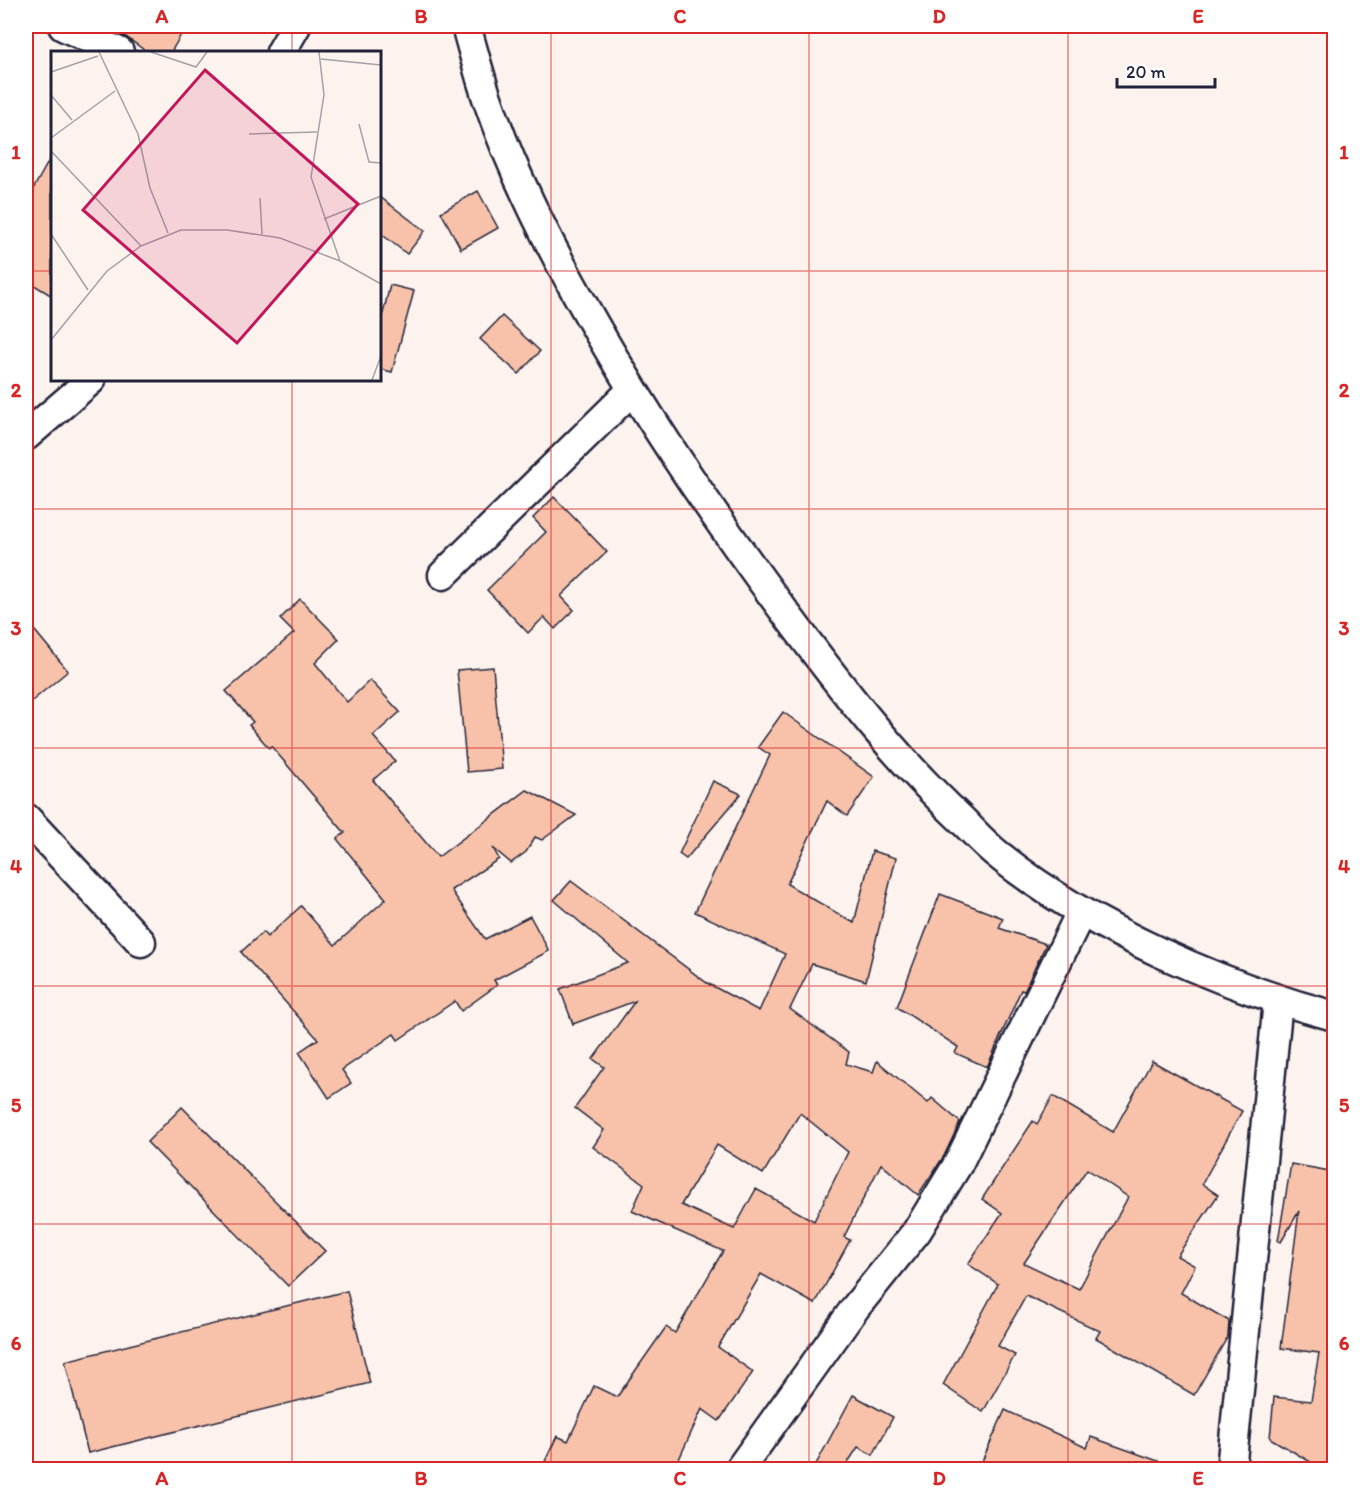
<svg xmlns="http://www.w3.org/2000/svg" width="1360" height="1495" viewBox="0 0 1360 1495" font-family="Itim,sans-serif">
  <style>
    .building { fill: #f7c2a9; stroke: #22223b; stroke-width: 1.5; fill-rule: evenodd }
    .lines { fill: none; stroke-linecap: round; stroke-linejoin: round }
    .street-casing { stroke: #22223b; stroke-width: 33 }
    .street { stroke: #fff; stroke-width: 28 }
    .grid { fill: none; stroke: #d62828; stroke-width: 1.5; stroke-opacity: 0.55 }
    .inset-road { fill: none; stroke: #a59fa6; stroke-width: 1.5 }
    .view { fill: #c2185b; fill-opacity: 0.15; stroke: #c2185b; stroke-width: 3 }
    .inset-edge { fill: none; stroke: #22223b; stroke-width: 3 }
    .neatline { fill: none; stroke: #d62828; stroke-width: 2 }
    .grid-label { font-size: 20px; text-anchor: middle; font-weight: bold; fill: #d62828 }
  </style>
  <rect width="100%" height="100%" fill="#fdf3ee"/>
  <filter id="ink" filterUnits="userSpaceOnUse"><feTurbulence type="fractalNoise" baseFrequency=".0167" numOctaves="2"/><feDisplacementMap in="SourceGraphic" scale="12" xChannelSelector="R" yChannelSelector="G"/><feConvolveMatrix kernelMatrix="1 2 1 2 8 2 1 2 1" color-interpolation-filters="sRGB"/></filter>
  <g filter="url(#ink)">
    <g class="building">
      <path d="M 101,26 L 186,26 L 171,52 L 147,52 L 126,37 Z"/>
      <path d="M 52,155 L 52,296 L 26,280 L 26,202 Z"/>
      <path d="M 478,191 L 498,228 L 461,249 L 441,212 Z"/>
      <path d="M 380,197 L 425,231 L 407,254 L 380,233 Z"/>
      <path d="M 390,285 L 414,291 L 392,372 L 380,369 L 380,326 Z"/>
      <path d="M 502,316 L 540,351 L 519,374 L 480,339 Z"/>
      <path d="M 554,497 L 607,552 L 561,596 L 574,610 L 555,629 L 544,617 L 528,633 L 487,590 L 546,532 L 533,518 Z"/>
      <path d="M 300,599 L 339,639 L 315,663 L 347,702 L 370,680 L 400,712 L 373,736 L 395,761 L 373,780 L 438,857 L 527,790 L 576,815 L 542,840 L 535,837 L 526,852 L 511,863 L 493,848 L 499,859 L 451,890 L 485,939 L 530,916 L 549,951 L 494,980 L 497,985 L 461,1011 L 455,1001 L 398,1040 L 394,1034 L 342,1070 L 351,1083 L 329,1098 L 299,1052 L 318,1039 L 241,952 L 263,932 L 267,937 L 301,906 L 335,945 L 386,899 L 337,839 L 345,833 L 271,746 L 269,748 L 249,725 L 253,722 L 226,691 L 294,633 L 280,619 Z"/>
      <path d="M 26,620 L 68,671 L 26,706 Z"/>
      <path d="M 493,667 L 502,769 L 467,772 L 457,670 Z"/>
      <path d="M 783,712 L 874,777 L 847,816 L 827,801 L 787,884 L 854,923 L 872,851 L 896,858 L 866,981 L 812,964 L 790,1009 L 849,1052 L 846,1064 L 873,1072 L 877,1061 L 928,1103 L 932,1098 L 960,1122 L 944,1156 L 918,1195 L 881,1164 L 844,1237 L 850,1240 L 815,1304 L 761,1274 L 718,1347 L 753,1372 L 719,1421 L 702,1409 L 674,1470 L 541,1470 L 557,1436 L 568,1441 L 594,1386 L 617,1397 L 666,1327 L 675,1333 L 723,1251 L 632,1211 L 644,1184 L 593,1147 L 604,1130 L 575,1108 L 604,1067 L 593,1059 L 635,1001 L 573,1024 L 560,989 L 628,963 L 554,900 L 571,881 L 707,983 L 759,1011 L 785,954 L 695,912 L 770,755 L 758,747 ZM 800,1113 L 848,1152 L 814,1221 L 756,1189 L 734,1229 L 681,1205 L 717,1145 L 763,1174 Z"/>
      <path d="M 713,781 L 741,794 L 686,859 L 679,854 Z"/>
      <path d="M 940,894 L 1003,918 L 999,928 L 1046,944 L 1024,991 L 1021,990 L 987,1067 L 955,1053 L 958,1047 L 897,1007 Z"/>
      <path d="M 1152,1061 L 1242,1111 L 1202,1184 L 1218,1195 L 1177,1256 L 1195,1266 L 1181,1293 L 1229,1321 L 1228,1336 L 1194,1395 L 1096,1338 L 1100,1331 L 1026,1296 L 998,1346 L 1015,1355 L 983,1412 L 943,1385 L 998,1284 L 968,1264 L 1002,1213 L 982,1199 L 1033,1121 L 1037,1124 L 1053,1096 L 1113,1132 ZM 1087,1169 L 1128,1197 L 1079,1289 L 1024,1263 Z"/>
      <path d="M 182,1107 L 325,1251 L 288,1286 L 147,1142 Z"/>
      <path d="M 1291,1164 L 1335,1172 L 1335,1470 L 1324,1470 L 1270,1438 L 1274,1397 L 1311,1401 L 1319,1353 L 1281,1348 L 1299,1211 L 1281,1242 L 1278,1241 Z"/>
      <path d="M 347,1291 L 370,1383 L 88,1453 L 65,1361 Z"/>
      <path d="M 853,1395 L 893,1417 L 873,1455 L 858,1447 L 843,1470 L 813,1470 Z"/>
      <path d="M 1005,1410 L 1087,1448 L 1091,1437 L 1172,1466 L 1171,1470 L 978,1470 Z"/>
    </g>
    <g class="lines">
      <defs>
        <g id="street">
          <path d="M 63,26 L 119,52"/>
          <path d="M 466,26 C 473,50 479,74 487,98 C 512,172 548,243 586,310 C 649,422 722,529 799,631 C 849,698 900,762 961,819 C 974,832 986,846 1001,857 C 1091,929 1223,986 1334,1016"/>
          <path d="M 281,52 L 296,26"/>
          <path d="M 26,436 L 91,380"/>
          <path d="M 443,575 L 632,390"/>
          <path d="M 26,818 L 141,942"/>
          <path d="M 739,1470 L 855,1308 L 917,1231 L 958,1164 L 1081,912"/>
          <path d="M 1231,1470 L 1278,1001"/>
        </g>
      </defs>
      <use href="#street" class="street-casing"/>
      <use href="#street" class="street"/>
    </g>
  </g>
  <path class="grid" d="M 292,26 L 292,52M 551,26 L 551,1470M 809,26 L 809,1470M 1068,26 L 1068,1470M 26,271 L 52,271M 380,271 L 1334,271M 292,380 L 292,1470M 26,509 L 1334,509M 26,748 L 1334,748M 26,986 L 1334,986M 26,1224 L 1334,1224"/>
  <g transform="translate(51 51)">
    <rect width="330" height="330" fill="#fdf3ee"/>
    <path class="inset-road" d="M 48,1 L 87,83 L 99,137 L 117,182M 100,1 L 145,16 L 156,1M 268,1 L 273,44 L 260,126 L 289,210M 270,8 L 330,14M 0,21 L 47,5M 0,44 L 21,69M 308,73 L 318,111 L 330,112M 198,83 L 266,81M 0,87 L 64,40M 0,100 L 90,195M 209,147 L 211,183M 273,168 L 330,145M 0,183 L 37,239M 0,289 L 56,220 L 90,195 L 130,179 L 176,179 L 229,187 L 289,210 L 330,233M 321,329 L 330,305"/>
    <path class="view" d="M 154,19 L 307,153 L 186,292 L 32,159 Z"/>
    <rect width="330" height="330" class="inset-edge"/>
  </g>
  <rect width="1360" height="1495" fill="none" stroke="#fff" stroke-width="66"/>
  <path d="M1117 78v9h98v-9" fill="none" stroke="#22223b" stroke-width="3"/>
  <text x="1126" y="78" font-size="18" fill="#22223b" stroke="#ffffff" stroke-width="4.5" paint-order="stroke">20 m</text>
  <rect x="33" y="33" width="1294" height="1429" class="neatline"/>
  <g class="grid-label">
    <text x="162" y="23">A</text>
    <text x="421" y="23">B</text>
    <text x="680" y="23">C</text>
    <text x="939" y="23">D</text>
    <text x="1198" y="23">E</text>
    <text x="16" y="159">1</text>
    <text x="1344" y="159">1</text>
    <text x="16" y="397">2</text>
    <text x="1344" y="397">2</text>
    <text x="16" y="635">3</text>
    <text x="1344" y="635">3</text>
    <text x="16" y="873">4</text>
    <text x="1344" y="873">4</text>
    <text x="16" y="1112">5</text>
    <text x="1344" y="1112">5</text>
    <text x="16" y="1350">6</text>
    <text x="1344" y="1350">6</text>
    <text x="162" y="1485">A</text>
    <text x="421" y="1485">B</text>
    <text x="680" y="1485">C</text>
    <text x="939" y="1485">D</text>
    <text x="1198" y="1485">E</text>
  </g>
</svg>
